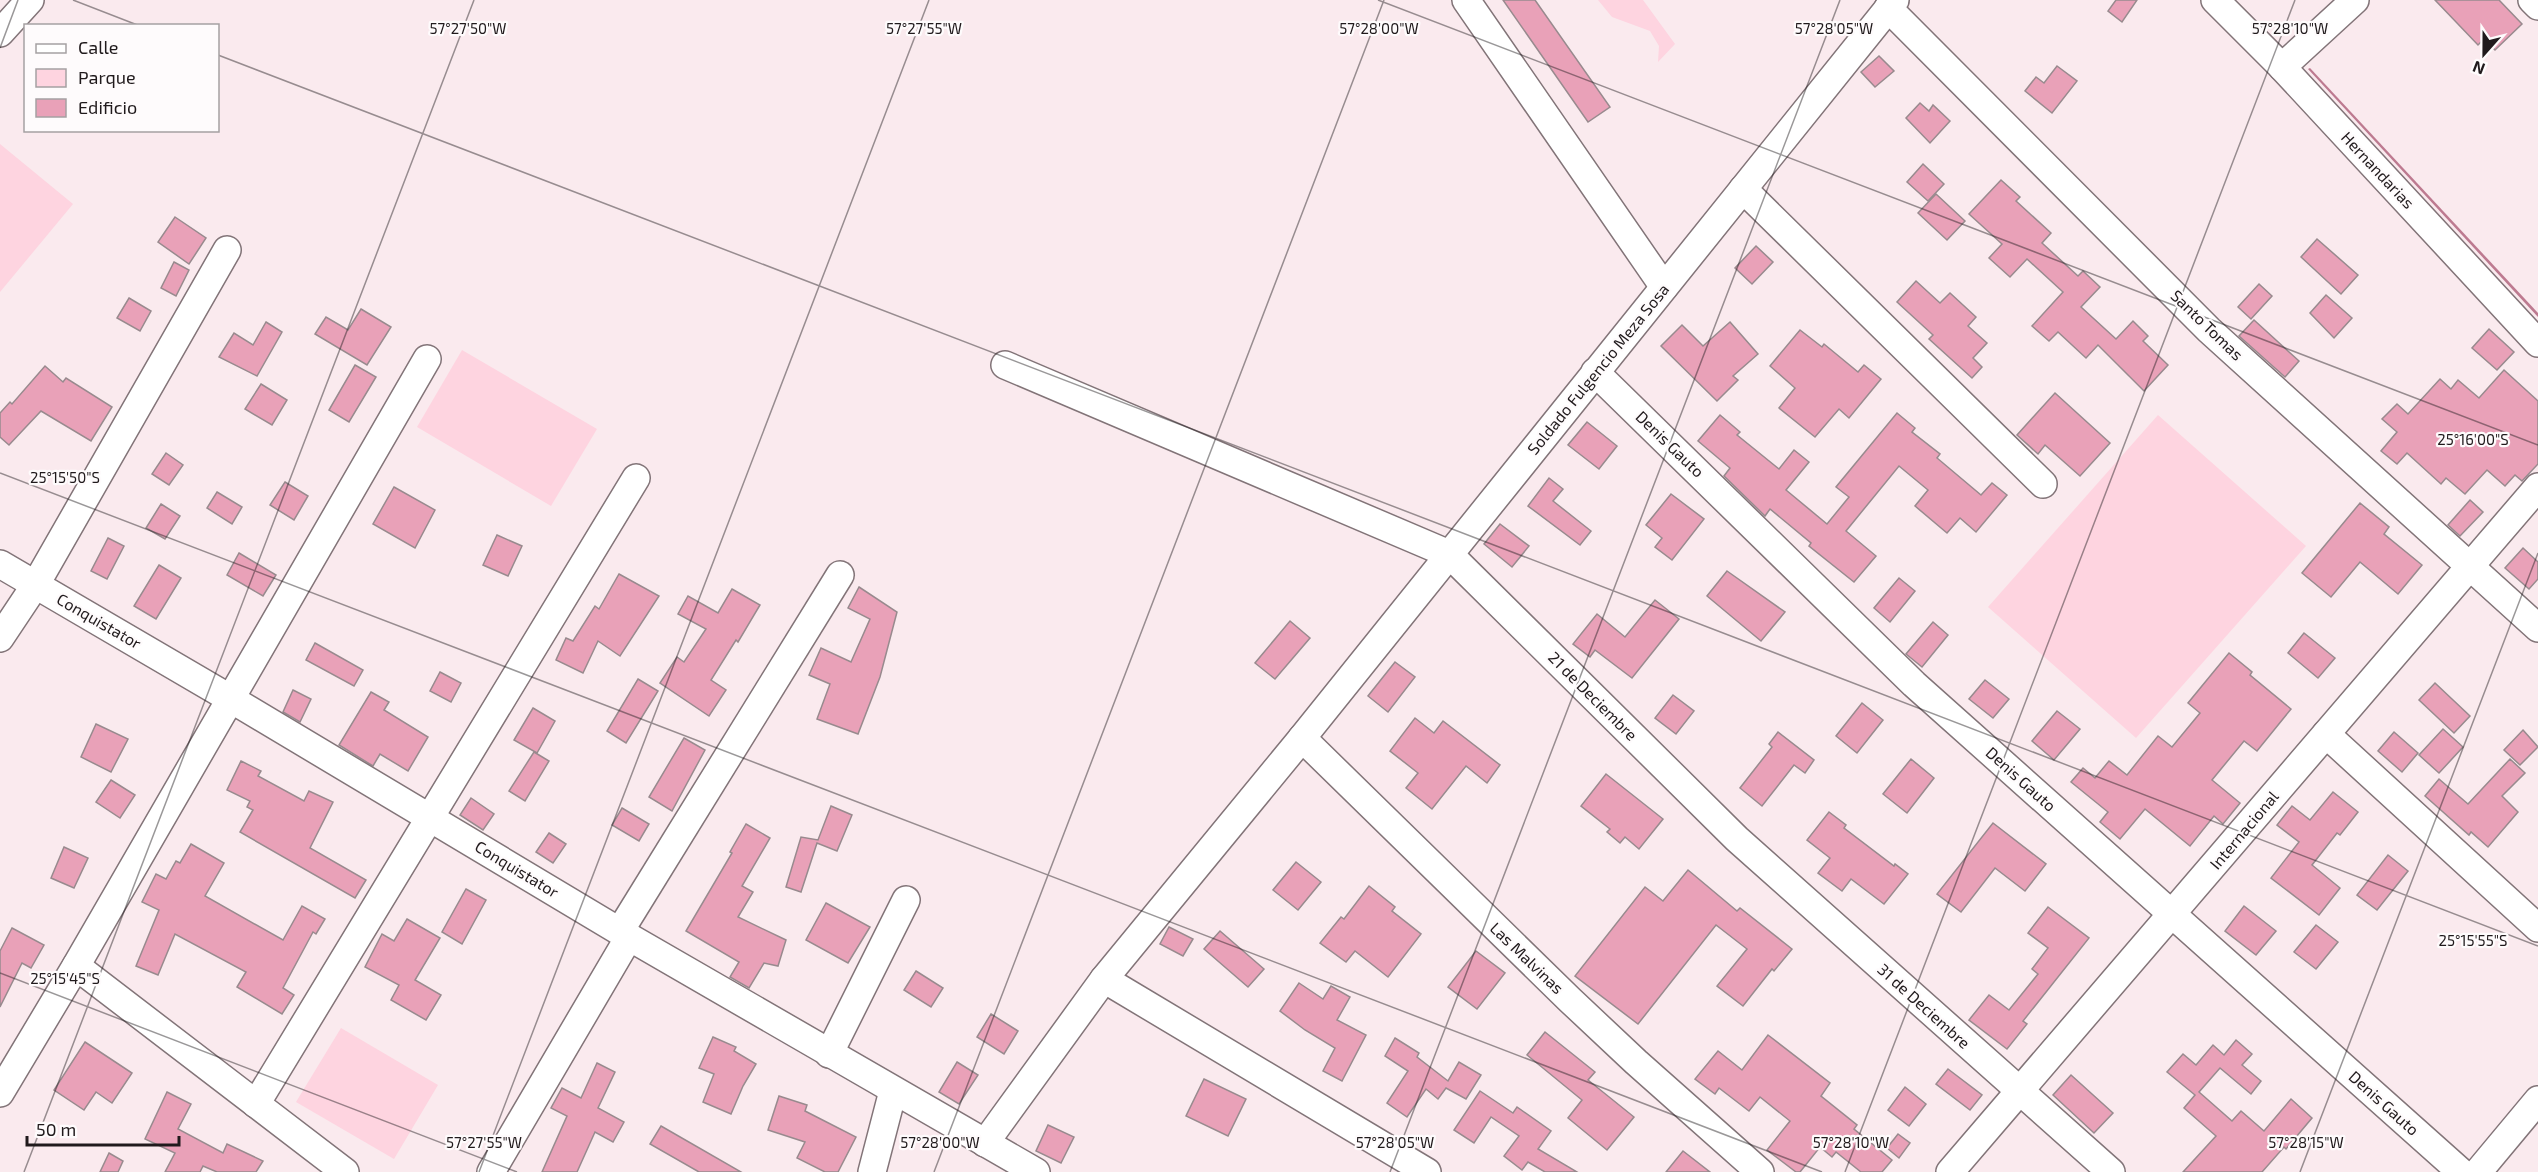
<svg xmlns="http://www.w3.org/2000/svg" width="2538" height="1172" viewBox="0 0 2538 1172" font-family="'Exo 2',sans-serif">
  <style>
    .green { fill: #fed4e0 }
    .water { fill: #bd7a90 }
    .building { fill: #e9a1b8; stroke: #988a8e; stroke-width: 1.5 }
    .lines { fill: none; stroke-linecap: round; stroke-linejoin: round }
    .minor-casing { stroke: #827478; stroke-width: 30 }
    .minor { stroke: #fff; stroke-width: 27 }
    .ticks { fill: none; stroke: #201a1c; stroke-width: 1.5; stroke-opacity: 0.45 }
    .labels { text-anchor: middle; stroke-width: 4.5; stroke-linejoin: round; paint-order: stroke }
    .street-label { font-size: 16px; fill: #201a1c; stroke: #fefbfc }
    .ticks-label { font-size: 15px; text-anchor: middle; fill: #201a1c; stroke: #fefbfc; stroke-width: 4.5; stroke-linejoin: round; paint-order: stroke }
  </style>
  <rect width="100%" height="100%" fill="#faeaee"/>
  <g class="green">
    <path d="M 1598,0 L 1643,0 L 1675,44 L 1658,62 L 1659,46 L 1650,31 L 1612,17 Z"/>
    <path d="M 0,144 L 73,204 L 0,292 Z"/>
    <path d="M 462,350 L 597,429 L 551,506 L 417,427 Z"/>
    <path d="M 2158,415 L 2306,546 L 2136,738 L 1988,607 Z"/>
    <path d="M 341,1028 L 438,1085 L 394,1159 L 296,1102 Z"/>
  </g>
  <path class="water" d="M 2310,68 L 2538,313 L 2538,317 L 2308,69 Z"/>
  <g class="building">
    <path d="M 1503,0 L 1535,0 L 1610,107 L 1588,122 Z"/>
    <path d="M 2116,0 L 2137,0 L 2122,22 L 2108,11 Z"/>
    <path d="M 2435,0 L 2499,0 L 2522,24 L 2495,50 L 2484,39 L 2478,45 Z"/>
    <path d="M 1879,56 L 1894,71 L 1875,87 L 1861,72 Z"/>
    <path d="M 2057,66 L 2077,81 L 2052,113 L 2025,91 L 2036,77 L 2044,83 Z"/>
    <path d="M 1920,103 L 1929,111 L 1933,105 L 1950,121 L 1930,143 L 1906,118 Z"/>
    <path d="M 1923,164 L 1944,184 L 1928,201 L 1907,182 Z"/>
    <path d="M 2001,180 L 2020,197 L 2016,201 L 2051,233 L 2042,243 L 2078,276 L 2083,271 L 2100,287 L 2081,307 L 2116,339 L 2133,321 L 2148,336 L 2143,341 L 2168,365 L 2144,391 L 2098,345 L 2086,358 L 2058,332 L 2049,341 L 2032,326 L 2063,292 L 2027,259 L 2010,277 L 1989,258 L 2002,244 L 1969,214 Z"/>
    <path d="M 1936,194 L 1965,221 L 1947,240 L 1918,213 Z"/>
    <path d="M 175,217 L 206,238 L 189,264 L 158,242 Z"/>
    <path d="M 2317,239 L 2358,275 L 2341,294 L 2301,257 Z"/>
    <path d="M 1756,246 L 1773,262 L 1752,284 L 1735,268 Z"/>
    <path d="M 174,262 L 189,270 L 176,296 L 161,288 Z"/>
    <path d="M 1916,281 L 1940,303 L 1950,293 L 1976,317 L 1968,326 L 1987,343 L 1973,358 L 1982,367 L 1972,378 L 1929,339 L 1933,335 L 1897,302 Z"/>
    <path d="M 2259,284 L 2272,296 L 2251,319 L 2238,307 Z"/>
    <path d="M 2326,295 L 2352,318 L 2334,338 L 2310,313 Z"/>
    <path d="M 129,298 L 151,311 L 140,331 L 117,318 Z"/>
    <path d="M 361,309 L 391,327 L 367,365 L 315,334 L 326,317 L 348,330 Z"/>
    <path d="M 2254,320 L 2299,361 L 2285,377 L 2239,336 Z"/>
    <path d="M 266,322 L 282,332 L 257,376 L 219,357 L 234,333 L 253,345 Z"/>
    <path d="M 1730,322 L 1758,354 L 1733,376 L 1738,380 L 1717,401 L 1661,346 L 1682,325 L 1703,346 Z"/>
    <path d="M 2489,329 L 2514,352 L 2497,370 L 2472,348 Z"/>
    <path d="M 1800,330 L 1822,347 L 1824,344 L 1858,372 L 1864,365 L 1881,379 L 1849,418 L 1839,409 L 1815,437 L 1779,408 L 1795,388 L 1770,366 Z"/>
    <path d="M 355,365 L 376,377 L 349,422 L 329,410 Z"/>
    <path d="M 45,366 L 63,382 L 66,378 L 112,407 L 91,441 L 41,411 L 9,445 L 0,437 L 0,413 L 10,402 L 12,404 Z"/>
    <path d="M 2504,370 L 2538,401 L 2538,464 L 2522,481 L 2515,475 L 2505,486 L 2487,470 L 2465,494 L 2446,478 L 2441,484 L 2407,453 L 2397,464 L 2381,451 L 2397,432 L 2382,419 L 2397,404 L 2408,414 L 2440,379 L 2451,389 L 2458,380 L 2479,398 Z"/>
    <path d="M 261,384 L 287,400 L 272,425 L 245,409 Z"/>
    <path d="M 2055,393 L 2110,443 L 2080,476 L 2045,445 L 2038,454 L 2017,435 Z"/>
    <path d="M 1897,413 L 1915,428 L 1912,432 L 1940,454 L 1937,458 L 1981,495 L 1992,483 L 2007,495 L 1976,532 L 1960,518 L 1947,533 L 1915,506 L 1928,490 L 1899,466 L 1846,531 L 1876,556 L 1854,582 L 1809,546 L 1811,543 L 1770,509 L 1765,516 L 1724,476 L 1730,468 L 1698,441 L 1720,415 L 1740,432 L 1737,435 L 1779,469 L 1794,450 L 1809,462 L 1786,490 L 1827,524 L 1849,497 L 1836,487 Z"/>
    <path d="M 1587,422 L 1617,446 L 1599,469 L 1568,445 Z"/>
    <path d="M 166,453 L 183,465 L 169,485 L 152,474 Z"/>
    <path d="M 1549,478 L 1563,489 L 1553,501 L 1591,531 L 1580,545 L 1528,506 Z"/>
    <path d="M 285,482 L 308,496 L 294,520 L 270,505 Z"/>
    <path d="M 394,487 L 435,510 L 415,548 L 373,524 Z"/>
    <path d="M 217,492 L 242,507 L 232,524 L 207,508 Z"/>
    <path d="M 1671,494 L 1704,519 L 1672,560 L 1655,547 L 1662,538 L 1646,525 Z"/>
    <path d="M 2470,500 L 2483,512 L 2460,536 L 2448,525 Z"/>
    <path d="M 2360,503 L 2389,527 L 2384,534 L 2422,565 L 2398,594 L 2360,562 L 2331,597 L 2302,573 Z"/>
    <path d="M 161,504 L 180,516 L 165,539 L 146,528 Z"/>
    <path d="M 1500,524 L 1529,546 L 1512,567 L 1484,544 Z"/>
    <path d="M 497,535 L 522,546 L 508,576 L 483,565 Z"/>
    <path d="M 108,538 L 124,546 L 107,579 L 91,571 Z"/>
    <path d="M 2523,548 L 2538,562 L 2538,579 L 2529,589 L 2505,568 Z"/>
    <path d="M 239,553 L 276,575 L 263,596 L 227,575 Z"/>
    <path d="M 159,565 L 181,578 L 156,619 L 134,606 Z"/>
    <path d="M 1727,571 L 1785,612 L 1761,641 L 1707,596 Z"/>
    <path d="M 619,574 L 659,596 L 620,656 L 598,641 L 583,673 L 556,660 L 566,638 L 573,641 L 595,606 L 599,609 Z"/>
    <path d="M 1899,578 L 1915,591 L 1890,622 L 1874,608 Z"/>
    <path d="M 859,587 L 897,612 L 880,677 L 858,734 L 817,719 L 830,684 L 809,675 L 821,648 L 851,662 L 870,619 L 848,608 Z"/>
    <path d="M 732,589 L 760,605 L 738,642 L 736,640 L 711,680 L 726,690 L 709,716 L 660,683 L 677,657 L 684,662 L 706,629 L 678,614 L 688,596 L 718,613 Z"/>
    <path d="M 1655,600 L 1679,619 L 1632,678 L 1595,650 L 1590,657 L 1573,644 L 1597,614 L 1625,637 Z"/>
    <path d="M 1290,621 L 1310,638 L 1275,679 L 1255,663 Z"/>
    <path d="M 1933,622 L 1948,635 L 1922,667 L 1906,654 Z"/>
    <path d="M 2304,633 L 2335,658 L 2318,678 L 2288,653 Z"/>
    <path d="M 315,643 L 363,670 L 354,686 L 306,660 Z"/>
    <path d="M 2229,653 L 2252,672 L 2250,675 L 2291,709 L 2257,751 L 2244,741 L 2212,780 L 2240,803 L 2223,824 L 2214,816 L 2190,846 L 2145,809 L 2120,839 L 2100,822 L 2108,812 L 2071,782 L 2083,768 L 2095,778 L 2109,761 L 2127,775 L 2158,736 L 2172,747 L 2200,713 L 2188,703 Z"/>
    <path d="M 1395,662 L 1415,677 L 1388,712 L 1368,696 Z"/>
    <path d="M 440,672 L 461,683 L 451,702 L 430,691 Z"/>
    <path d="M 638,679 L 658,691 L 626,743 L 607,731 Z"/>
    <path d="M 1985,680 L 2009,699 L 1993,718 L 1969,699 Z"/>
    <path d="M 2435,683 L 2470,716 L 2454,733 L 2419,700 Z"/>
    <path d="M 293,690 L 311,699 L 300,722 L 283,712 Z"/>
    <path d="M 371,692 L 389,702 L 384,710 L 428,737 L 408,771 L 380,754 L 373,766 L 339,745 Z"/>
    <path d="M 1673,695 L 1694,711 L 1676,734 L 1655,718 Z"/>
    <path d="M 1862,703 L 1883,720 L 1857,753 L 1836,736 Z"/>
    <path d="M 533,708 L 555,721 L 537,753 L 514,740 Z"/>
    <path d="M 2057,711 L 2080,729 L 2054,760 L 2032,741 Z"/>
    <path d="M 1415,718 L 1434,733 L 1443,721 L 1500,765 L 1487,783 L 1466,766 L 1432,809 L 1406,788 L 1418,773 L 1390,751 Z"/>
    <path d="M 96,724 L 128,739 L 111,772 L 81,757 Z"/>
    <path d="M 2443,729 L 2463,747 L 2439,773 L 2419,755 Z"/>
    <path d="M 2523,730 L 2538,747 L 2520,765 L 2504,750 Z"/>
    <path d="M 1778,732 L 1814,760 L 1805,773 L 1794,765 L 1762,806 L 1740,788 L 1772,747 L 1769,744 Z"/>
    <path d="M 2394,732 L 2418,753 L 2402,772 L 2378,751 Z"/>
    <path d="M 684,738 L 705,750 L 672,811 L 649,797 Z"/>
    <path d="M 534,752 L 549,761 L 525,801 L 509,791 Z"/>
    <path d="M 1911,759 L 1934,778 L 1907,813 L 1883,794 Z"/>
    <path d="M 2510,759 L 2525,773 L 2502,796 L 2518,812 L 2488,847 L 2471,832 L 2469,835 L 2425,796 L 2439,779 L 2468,804 Z"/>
    <path d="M 241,761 L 261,771 L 258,776 L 304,801 L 309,791 L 333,802 L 310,848 L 366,880 L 355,898 L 240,832 L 253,810 L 247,807 L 250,801 L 227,790 Z"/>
    <path d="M 1606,774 L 1663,819 L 1639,849 L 1625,837 L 1620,843 L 1607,832 L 1610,829 L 1581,806 Z"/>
    <path d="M 111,780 L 135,795 L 120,818 L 96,802 Z"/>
    <path d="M 2333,792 L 2358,812 L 2340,835 L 2337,833 L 2312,865 L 2340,888 L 2319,915 L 2271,878 L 2299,842 L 2277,825 L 2292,806 L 2310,820 Z"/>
    <path d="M 471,798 L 494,814 L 483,830 L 460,815 Z"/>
    <path d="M 831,806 L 852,815 L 837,851 L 817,843 L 801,892 L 786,887 L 801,837 L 818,840 Z"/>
    <path d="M 622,808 L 649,824 L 639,841 L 612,825 Z"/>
    <path d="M 1829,812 L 1846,825 L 1844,828 L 1894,866 L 1895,864 L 1908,874 L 1884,904 L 1851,879 L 1842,891 L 1818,873 L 1830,858 L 1807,840 Z"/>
    <path d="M 1993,823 L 2046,864 L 2025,891 L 1995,868 L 1961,912 L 1937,894 Z"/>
    <path d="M 746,824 L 770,838 L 742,886 L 753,892 L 738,917 L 786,940 L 778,966 L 764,963 L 749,988 L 730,977 L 739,962 L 686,931 L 732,853 L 730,852 Z"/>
    <path d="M 549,833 L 566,844 L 553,863 L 536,852 Z"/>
    <path d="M 191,844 L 224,863 L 205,896 L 283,940 L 302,906 L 325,919 L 316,934 L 313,932 L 283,988 L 294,995 L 282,1014 L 237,987 L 246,972 L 175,934 L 158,975 L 136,966 L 159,910 L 142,902 L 156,874 L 166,879 L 176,861 L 180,863 Z"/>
    <path d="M 64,847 L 88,858 L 74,888 L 51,878 Z"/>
    <path d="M 2388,855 L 2408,871 L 2377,910 L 2357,895 Z"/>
    <path d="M 1296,862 L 1321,882 L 1298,910 L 1273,890 Z"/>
    <path d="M 1688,870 L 1737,911 L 1740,908 L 1792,949 L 1774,971 L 1772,969 L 1743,1006 L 1717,986 L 1747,949 L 1716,925 L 1638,1024 L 1575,976 L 1645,887 L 1663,901 Z"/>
    <path d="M 1369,886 L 1395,907 L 1392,911 L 1421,934 L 1388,977 L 1355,951 L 1346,962 L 1320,943 L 1341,917 L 1344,919 Z"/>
    <path d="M 466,889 L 486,900 L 462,944 L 442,932 Z"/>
    <path d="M 826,903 L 870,927 L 848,963 L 806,940 Z"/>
    <path d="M 2244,906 L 2276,931 L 2256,955 L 2225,931 Z"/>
    <path d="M 2048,907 L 2089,938 L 2023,1021 L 2027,1024 L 2007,1049 L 1969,1020 L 1989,995 L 2009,1010 L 2038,974 L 2032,969 L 2048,948 L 2028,933 Z"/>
    <path d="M 407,919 L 440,938 L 415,980 L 441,995 L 426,1020 L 391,1000 L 399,985 L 365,967 L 382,934 L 394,941 Z"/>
    <path d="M 2316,925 L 2338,942 L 2316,969 L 2294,952 Z"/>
    <path d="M 1169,927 L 1193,939 L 1183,956 L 1160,944 Z"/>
    <path d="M 12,928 L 44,945 L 31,968 L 22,963 L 0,1007 L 0,951 Z"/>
    <path d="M 1220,931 L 1264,969 L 1248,987 L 1204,949 Z"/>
    <path d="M 1476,951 L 1505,973 L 1477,1009 L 1448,987 Z"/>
    <path d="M 916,971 L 943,988 L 931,1007 L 904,990 Z"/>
    <path d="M 1299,983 L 1323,999 L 1331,986 L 1350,997 L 1337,1020 L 1366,1035 L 1342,1081 L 1323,1071 L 1335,1048 L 1305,1030 L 1280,1011 Z"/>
    <path d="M 991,1014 L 1018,1031 L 1004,1054 L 977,1037 Z"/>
    <path d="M 1545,1032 L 1595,1072 L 1588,1080 L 1634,1117 L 1607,1150 L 1568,1118 L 1582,1100 L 1527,1055 Z"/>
    <path d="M 1768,1035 L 1830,1083 L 1821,1096 L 1857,1125 L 1854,1129 L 1892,1160 L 1882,1172 L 1861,1172 L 1836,1152 L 1832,1157 L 1820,1147 L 1800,1172 L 1796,1172 L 1767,1150 L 1790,1121 L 1760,1097 L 1749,1111 L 1719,1088 L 1715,1094 L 1695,1079 L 1718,1051 L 1742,1070 Z"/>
    <path d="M 713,1037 L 736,1047 L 734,1051 L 756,1064 L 743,1086 L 731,1114 L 703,1102 L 714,1074 L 699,1068 Z"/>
    <path d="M 1395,1038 L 1419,1053 L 1417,1057 L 1448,1081 L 1459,1062 L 1481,1075 L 1466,1099 L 1446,1088 L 1438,1099 L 1426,1089 L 1407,1117 L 1387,1103 L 1408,1071 L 1385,1056 Z"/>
    <path d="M 2236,1040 L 2252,1054 L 2242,1065 L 2261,1081 L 2251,1094 L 2220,1068 L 2199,1092 L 2232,1121 L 2241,1111 L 2264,1131 L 2291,1099 L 2312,1118 L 2286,1149 L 2284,1147 L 2262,1172 L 2183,1172 L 2216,1136 L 2184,1108 L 2195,1095 L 2167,1072 L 2183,1054 L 2196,1065 L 2213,1045 L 2224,1055 Z"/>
    <path d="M 85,1042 L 132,1073 L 112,1103 L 96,1092 L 84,1110 L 54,1090 Z"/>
    <path d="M 957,1062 L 978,1075 L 959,1104 L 939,1092 Z"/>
    <path d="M 597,1063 L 615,1072 L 598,1108 L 624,1122 L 613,1142 L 595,1132 L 577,1172 L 542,1172 L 567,1116 L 551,1108 L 562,1088 L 581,1098 Z"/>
    <path d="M 1948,1069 L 1982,1095 L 1970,1110 L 1936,1084 Z"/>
    <path d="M 2071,1075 L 2113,1113 L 2094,1133 L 2053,1095 Z"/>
    <path d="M 1204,1079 L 1246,1099 L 1228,1136 L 1186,1116 Z"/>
    <path d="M 1905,1087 L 1926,1104 L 1909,1126 L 1888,1110 Z"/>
    <path d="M 1480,1091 L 1513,1113 L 1517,1107 L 1551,1131 L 1538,1149 L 1577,1172 L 1545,1172 L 1528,1162 L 1522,1170 L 1504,1156 L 1519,1136 L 1491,1117 L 1474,1143 L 1454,1130 Z"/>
    <path d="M 167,1092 L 191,1104 L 178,1129 L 223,1153 L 227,1144 L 263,1161 L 256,1172 L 217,1172 L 203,1166 L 200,1172 L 165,1172 L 175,1153 L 145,1139 Z"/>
    <path d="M 779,1096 L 807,1105 L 805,1111 L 856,1137 L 838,1172 L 825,1172 L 797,1158 L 805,1142 L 768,1130 Z"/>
    <path d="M 1048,1125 L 1074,1137 L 1061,1163 L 1036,1151 Z"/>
    <path d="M 661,1126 L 741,1172 L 699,1172 L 650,1144 Z"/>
    <path d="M 1898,1134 L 1910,1143 L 1899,1158 L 1887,1148 Z"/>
    <path d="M 1683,1151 L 1710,1172 L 1666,1172 Z"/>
    <path d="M 109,1153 L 123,1161 L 118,1172 L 100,1172 Z"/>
  </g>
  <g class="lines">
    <defs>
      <g id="minor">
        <path d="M 1466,0 L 1664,287"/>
        <path d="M 2215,0 L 2282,67 L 2538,343"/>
        <path d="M 2532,0 L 2538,6"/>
        <path d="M 1888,8 L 2209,330 L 2538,628"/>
        <path d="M 0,33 L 30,0"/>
        <path d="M 2282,67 L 2355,0"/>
        <path d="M 1743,189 L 2043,484"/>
        <path d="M 1005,365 L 1449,554 L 1737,839 L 2111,1172"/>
        <path d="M 1595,372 L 1914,684 L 2461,1172"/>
        <path d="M 0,564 L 231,699 L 629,937 L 1036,1172"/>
        <path d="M 0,638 L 36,584 L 227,250"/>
        <path d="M 2326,734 L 2538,928"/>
        <path d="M 1302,738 L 1570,1000 L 1636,1062 L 1760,1172"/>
        <path d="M 620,931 L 840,575"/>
        <path d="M 76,966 L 345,1172"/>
        <path d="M 1104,979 L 1427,1172"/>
        <path d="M 829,1054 L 906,900"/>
        <path d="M 0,1093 L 76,966 L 427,359"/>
        <path d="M 256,1104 L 636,478"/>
        <path d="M 985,1143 L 1104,979 L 1302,738 L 1895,0"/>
        <path d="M 491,1172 L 629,937"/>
        <path d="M 872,1172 L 893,1091"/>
        <path d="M 1950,1172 L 2538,487"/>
        <path d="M 2478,1172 L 2538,1100"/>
      </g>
    </defs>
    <use href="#minor" class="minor-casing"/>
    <use href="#minor" class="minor"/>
  </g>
  <path class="ticks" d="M 73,0 L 140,26M 1378,0 L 2538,445M 0,48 L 18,0M 218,55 L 2538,946M 0,473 L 1822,1172M 0,973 L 517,1172M 24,1172 L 474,0M 479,1172 L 929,0M 934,1172 L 1384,0M 1390,1172 L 1840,0M 1845,1172 L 2295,0M 2300,1172 L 2538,553"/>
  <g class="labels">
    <g class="street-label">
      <text transform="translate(2378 170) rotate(47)" y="6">Hernandarias</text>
      <text transform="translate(2207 325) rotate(44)" y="6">Santo Tomas</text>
      <text transform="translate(1598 369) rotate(-51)" y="6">Soldado Fulgencio Meza Sosa</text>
      <text transform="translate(1670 444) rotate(44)" y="6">Denis Gauto</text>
      <text transform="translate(99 621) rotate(30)" y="6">Conquistator</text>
      <text transform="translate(1593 696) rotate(45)" y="6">21 de Deciembre</text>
      <text transform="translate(2021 779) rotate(42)" y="6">Denis Gauto</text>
      <text transform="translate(2244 830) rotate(-50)" y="6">Internacional</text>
      <text transform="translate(517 869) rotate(31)" y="6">Conquistator</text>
      <text transform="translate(1527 958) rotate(44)" y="6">Las Malvinas</text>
      <text transform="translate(1924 1006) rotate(42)" y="6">31 de Deciembre</text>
      <text transform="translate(2384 1103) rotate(42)" y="6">Denis Gauto</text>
    </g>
  </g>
  <g class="ticks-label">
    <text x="2290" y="34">57°28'10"W</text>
    <text x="468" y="34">57°27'50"W</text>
    <text x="924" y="34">57°27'55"W</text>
    <text x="1379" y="34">57°28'00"W</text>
    <text x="1834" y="34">57°28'05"W</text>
    <text x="2473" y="445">25°16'00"S</text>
    <text x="65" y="483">25°15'50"S</text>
    <text x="2473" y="946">25°15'55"S</text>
    <text x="65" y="984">25°15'45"S</text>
    <text x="484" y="1148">57°27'55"W</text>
    <text x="940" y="1148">57°28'00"W</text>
    <text x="1395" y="1148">57°28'05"W</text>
    <text x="1851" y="1148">57°28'10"W</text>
    <text x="2306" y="1148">57°28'15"W</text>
  </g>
  <rect x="24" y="24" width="195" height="108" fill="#fefbfc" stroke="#a5a1a2" stroke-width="1.5"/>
  <rect x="36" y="44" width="30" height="9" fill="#ffffff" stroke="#a5a1a2" stroke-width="1.5"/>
  <text x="78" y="54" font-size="18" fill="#201a1c">Calle</text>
  <rect x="36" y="69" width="30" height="18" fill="#fed4e0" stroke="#a5a1a2" stroke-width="1.5"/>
  <text x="78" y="84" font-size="18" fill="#201a1c">Parque</text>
  <rect x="36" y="99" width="30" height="18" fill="#e9a1b8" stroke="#a5a1a2" stroke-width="1.5"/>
  <text x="78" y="114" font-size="18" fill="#201a1c">Edificio</text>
  <g transform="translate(2484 54) rotate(201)" stroke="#fefbfc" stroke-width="4.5" paint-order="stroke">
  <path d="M0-4.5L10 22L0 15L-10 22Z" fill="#201a1c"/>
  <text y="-9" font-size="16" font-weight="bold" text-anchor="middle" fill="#201a1c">N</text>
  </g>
  <path d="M27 1136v9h152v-9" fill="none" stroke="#201a1c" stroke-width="3"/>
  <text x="36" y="1136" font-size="18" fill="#201a1c" stroke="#fefbfc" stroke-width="4.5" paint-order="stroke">50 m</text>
</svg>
